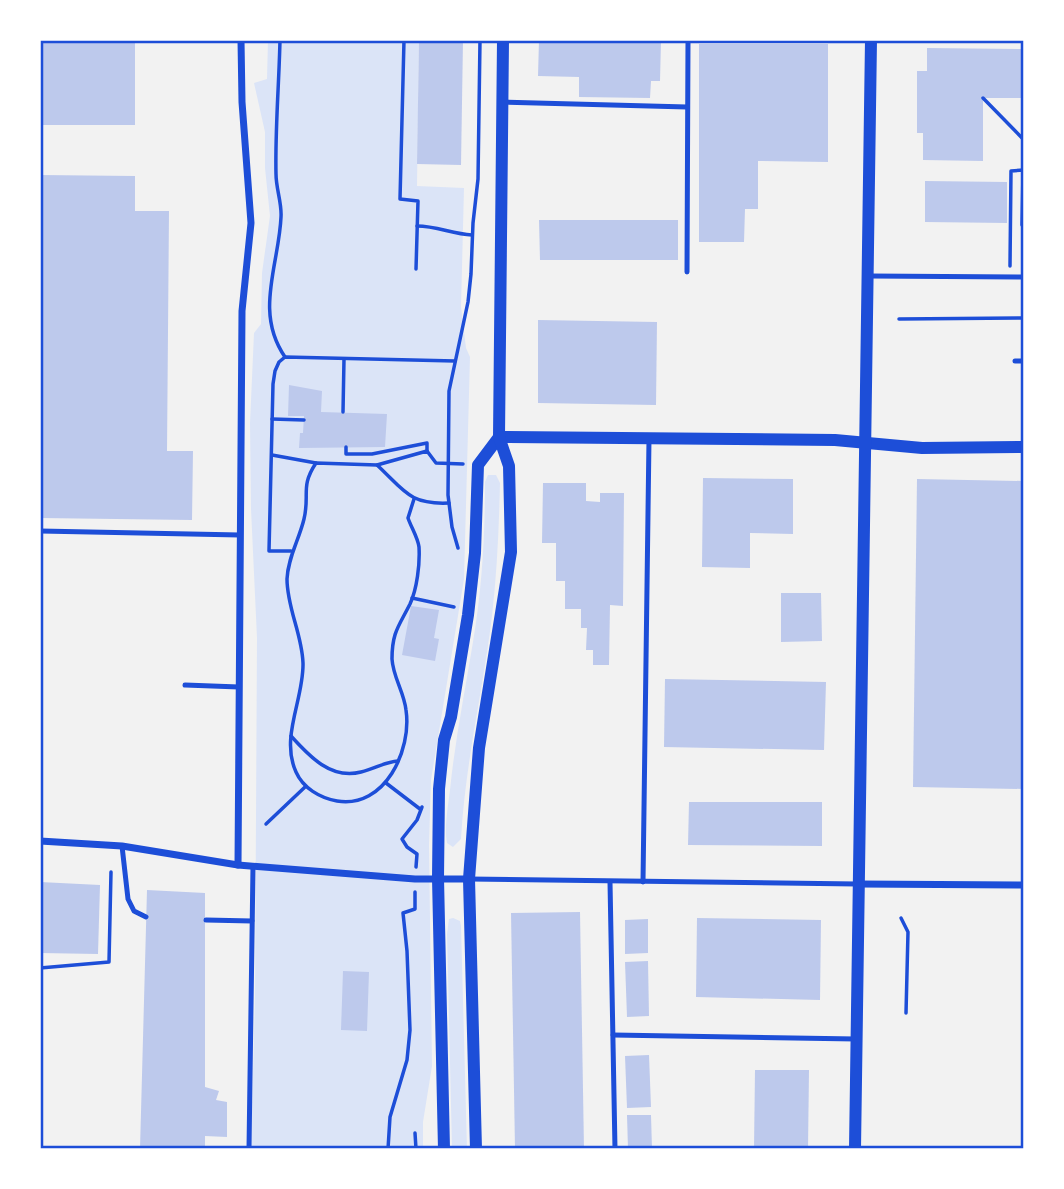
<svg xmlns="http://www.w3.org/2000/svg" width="1064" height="1189" viewBox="0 0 1064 1189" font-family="Quicksand,sans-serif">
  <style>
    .green { fill: #dbe4f7 }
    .building { fill: #bdc9ec }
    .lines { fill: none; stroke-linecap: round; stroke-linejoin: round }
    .path { stroke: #1d4ed8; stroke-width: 3.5 }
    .service { stroke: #1d4ed8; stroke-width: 5 }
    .minor { stroke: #1d4ed8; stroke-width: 7 }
    .tertiary { stroke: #1d4ed8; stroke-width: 12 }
    .neatline { fill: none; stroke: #1d4ed8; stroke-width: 2.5 }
  </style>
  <rect width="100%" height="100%" fill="#f2f2f2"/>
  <g class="green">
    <path d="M 268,40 L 419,40 L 417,186 L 464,188 L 461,307 L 466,348 L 470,357 L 464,579 L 431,780 L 429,845 L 432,1066 L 423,1122 L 423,1149 L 251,1149 L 255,996 L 257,638 L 251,509 L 250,423 L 254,333 L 261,324 L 262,273 L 270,216 L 265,168 L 265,132 L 254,83 L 267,79 Z"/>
    <path d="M 488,475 L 496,475 L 500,483 C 499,528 497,572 492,616 C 483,691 465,764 461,839 L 453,847 L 447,843 C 444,827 448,807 450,790 C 455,740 465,691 473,642 C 482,589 485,536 485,482 Z"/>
    <path d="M 453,918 L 460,921 L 461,926 L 467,1149 L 452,1149 L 447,934 L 449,919 Z"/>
  </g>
  <g class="building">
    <rect x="40" y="40" width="95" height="85"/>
    <path d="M 419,40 L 463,40 L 461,165 L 417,164 Z"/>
    <path d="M 539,40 L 661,40 L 660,81 L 651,81 L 650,98 L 579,97 L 579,77 L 538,76 Z"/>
    <path d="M 699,44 L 828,44 L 828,162 L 758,161 L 758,209 L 745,209 L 744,242 L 699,242 Z"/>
    <path d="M 927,48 L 1024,49 L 1024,98 L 983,98 L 983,161 L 923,160 L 923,133 L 917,133 L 917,71 L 927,71 Z"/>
    <path d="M 40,175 L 135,176 L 135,211 L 169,211 L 167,451 L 193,451 L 192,520 L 40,518 Z"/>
    <path d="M 925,181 L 1007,182 L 1007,223 L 925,222 Z"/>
    <path d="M 539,220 L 678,220 L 678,260 L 540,260 Z"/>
    <path d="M 538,320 L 657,322 L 656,405 L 538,403 Z"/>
    <path d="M 289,385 L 322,391 L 321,412 L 387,414 L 385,447 L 299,448 L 300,433 L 303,433 L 304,416 L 288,416 Z"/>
    <path d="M 703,478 L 793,479 L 793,534 L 750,533 L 750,568 L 702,567 Z"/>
    <path d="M 917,479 L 1024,481 L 1024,789 L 913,787 Z"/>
    <path d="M 543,483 L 586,483 L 586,501 L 600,502 L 600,493 L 624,493 L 623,606 L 610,605 L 609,665 L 593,665 L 593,650 L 586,650 L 587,628 L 581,628 L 581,609 L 565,609 L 565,581 L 556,581 L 556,543 L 542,543 Z"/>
    <path d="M 781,593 L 821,593 L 822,641 L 781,642 Z"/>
    <path d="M 411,606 L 439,610 L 434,638 L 439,639 L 435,661 L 402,655 Z"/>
    <path d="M 665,679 L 826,682 L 824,750 L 664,747 Z"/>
    <path d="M 689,802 L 822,802 L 822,846 L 688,845 Z"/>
    <path d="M 40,882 L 100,885 L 98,954 L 40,953 Z"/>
    <path d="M 147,890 L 205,893 L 205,1087 L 219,1091 L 216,1100 L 227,1102 L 227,1137 L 205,1136 L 205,1149 L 140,1149 Z"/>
    <path d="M 580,912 L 584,1149 L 515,1149 L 511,913 Z"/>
    <path d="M 697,918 L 821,920 L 820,1000 L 696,997 Z"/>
    <path d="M 648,919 L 648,953 L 625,954 L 625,920 Z"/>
    <path d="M 648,961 L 649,1016 L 627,1017 L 625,962 Z"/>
    <path d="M 343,971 L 369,972 L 367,1031 L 341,1030 Z"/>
    <path d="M 649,1055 L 651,1107 L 627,1108 L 625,1056 Z"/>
    <path d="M 755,1070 L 809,1070 L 808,1149 L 754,1149 Z"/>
    <path d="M 627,1115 L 651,1115 L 652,1149 L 628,1149 Z"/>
  </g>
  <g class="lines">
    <g class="path">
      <path d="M 280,40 C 279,85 275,130 276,174 C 276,189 282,203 281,217 C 279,265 254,312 285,357"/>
      <path d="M 404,40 L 400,199 L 418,201 L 416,269"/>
      <path d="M 983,98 L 1024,140"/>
      <path d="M 1022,225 L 1023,171"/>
      <path d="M 417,226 C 437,226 452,234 472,235"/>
      <path d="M 1010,266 L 1011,171 L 1024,170"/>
      <path d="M 899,319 L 1024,318"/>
      <path d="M 343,412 L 344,359"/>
      <path d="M 272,419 L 304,420"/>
      <path d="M 346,447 L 346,454 L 372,454 L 427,443 L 427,451"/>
      <path d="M 272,455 L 316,463"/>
      <path d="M 377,465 C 404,490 409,505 449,503"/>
      <path d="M 414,499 L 408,518 C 411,527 418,538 419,547 C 420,564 417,589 410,604 C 399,626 392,632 392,659 C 393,677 404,692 406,710 C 412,750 385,809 337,801 C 320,798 303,788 296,772 C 280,737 304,699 303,663 C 302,634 287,608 287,579 C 288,557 299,540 304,519 C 310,494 300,487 316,463 L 377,465 L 427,451 L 436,463 L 463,464"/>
      <path d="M 458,548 L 452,527 L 448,495 L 449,391 L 468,302 L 471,274 L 473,223 L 478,179 L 480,40"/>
      <path d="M 291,551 L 269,551 L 273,384 L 275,371 L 279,362 L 285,357 L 455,361"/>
      <path d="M 412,598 L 454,607"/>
      <path d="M 291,736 C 309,756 331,780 361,772 C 375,769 384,762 398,761"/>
      <path d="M 386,783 L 420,809"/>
      <path d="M 266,824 L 305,787"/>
      <path d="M 416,867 L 417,854 L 407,847 L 402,839 L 417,820 L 422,807"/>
      <path d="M 901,918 L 908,932 L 906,1013"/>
      <path d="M 40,968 L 109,962 L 111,872"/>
      <path d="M 415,1133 L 416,1149"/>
      <path d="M 388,1149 L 390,1117 L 407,1060 L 410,1030 L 407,951 L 403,913 L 415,909 L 415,892"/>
    </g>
    <g class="service">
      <path d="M 502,102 L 687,107"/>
      <path d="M 687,272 L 688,40"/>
      <path d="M 870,276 L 1024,277"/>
      <path d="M 1015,361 L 1024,361"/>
      <path d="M 40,531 L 240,535"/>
      <path d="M 185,685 L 239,687"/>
      <path d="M 122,846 L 128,899 L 134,911 L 146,917"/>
      <path d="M 469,879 L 857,884"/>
      <path d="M 610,882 L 615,1149"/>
      <path d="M 643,882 L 649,439"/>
      <path d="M 206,920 L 252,921"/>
      <path d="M 613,1035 L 856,1039"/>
      <path d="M 249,1149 L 253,866"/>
    </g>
    <g class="minor">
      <path d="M 40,841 L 122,846 L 238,865 L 415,879 L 469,879"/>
      <path d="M 238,865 L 242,311 L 251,223 L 242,102 L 241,40"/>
      <path d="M 858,884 L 1024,885"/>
    </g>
    <g class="tertiary">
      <path d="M 499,437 L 835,440 L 922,448 L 1024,447"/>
      <path d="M 444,1149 L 438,878 L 439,789 L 444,740 L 451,717 L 468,615 L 475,553 L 478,465 L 499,437"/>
      <path d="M 476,1149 L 469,879 L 479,748 L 511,552 L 509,466 L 499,437 L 503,40"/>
      <path d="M 855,1149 L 871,40"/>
    </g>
  </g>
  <rect width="1064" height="1189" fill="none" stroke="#ffffff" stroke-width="84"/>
  <rect x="42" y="42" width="980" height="1105" class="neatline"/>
</svg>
